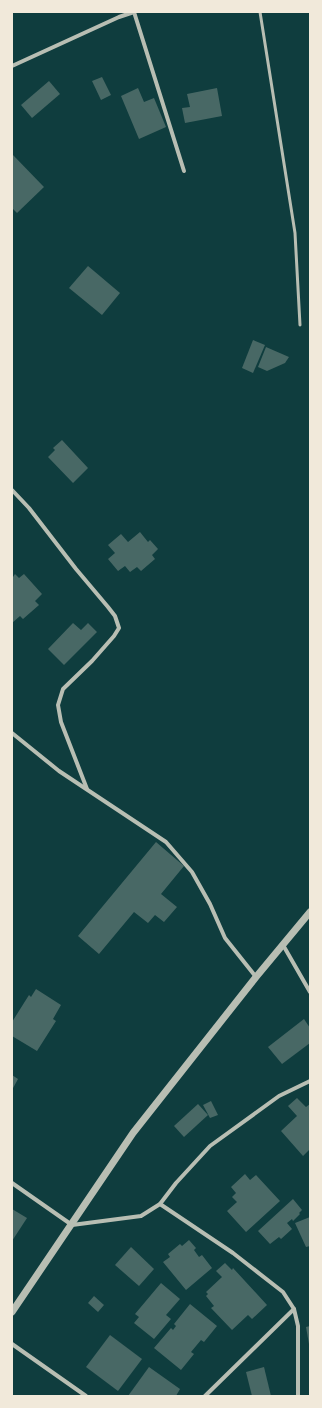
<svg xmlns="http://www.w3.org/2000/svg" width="322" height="1408" viewBox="0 0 322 1408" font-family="'PT Sans Narrow',sans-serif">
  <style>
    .building { fill: #486865 }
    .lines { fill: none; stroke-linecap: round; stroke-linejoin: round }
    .service { stroke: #b8beb3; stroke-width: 3 }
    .minor { stroke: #b8beb3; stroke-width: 4 }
    .tertiary { stroke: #b8beb3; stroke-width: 7 }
  </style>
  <rect width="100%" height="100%" fill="#0f3d3e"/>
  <g class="building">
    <path d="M 102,77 L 111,95 L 101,100 L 92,81 Z"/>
    <path d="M 49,81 L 60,94 L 32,118 L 21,105 Z"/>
    <path d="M 138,88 L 144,102 L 154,98 L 166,127 L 139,139 L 121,96 Z"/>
    <path d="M 217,88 L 222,116 L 185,123 L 182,108 L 190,107 L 187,94 Z"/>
    <path d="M 12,154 L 44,187 L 17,213 L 12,208 Z"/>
    <path d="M 88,266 L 120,293 L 102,315 L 69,288 Z"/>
    <path d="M 253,340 L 265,345 L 253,373 L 242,368 Z"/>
    <path d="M 266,347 L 289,357 L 285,363 L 267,371 L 258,367 Z"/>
    <path d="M 62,440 L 88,468 L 73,483 L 48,457 L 55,450 L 53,448 Z"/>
    <path d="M 140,532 L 148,542 L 150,540 L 158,549 L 152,555 L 155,559 L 141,571 L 137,567 L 130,572 L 125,566 L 118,571 L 108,559 L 115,553 L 108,545 L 121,534 L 128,542 Z"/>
    <path d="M 15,574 L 19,578 L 24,574 L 42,594 L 35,601 L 39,605 L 23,619 L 20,616 L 12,623 L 12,576 L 13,577 Z"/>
    <path d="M 73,623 L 81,630 L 88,623 L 97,632 L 64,665 L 48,649 Z"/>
    <path d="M 156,842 L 184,866 L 161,894 L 177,907 L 164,922 L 155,915 L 148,923 L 134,912 L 99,954 L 78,936 Z"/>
    <path d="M 36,989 L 61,1005 L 53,1019 L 56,1021 L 37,1051 L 12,1036 L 12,1022 L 29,995 L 31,997 Z"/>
    <path d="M 304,1019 L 310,1028 L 310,1043 L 282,1064 L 268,1047 Z"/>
    <path d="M 12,1075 L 18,1079 L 12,1090 Z"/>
    <path d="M 297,1098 L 306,1107 L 310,1104 L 310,1149 L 303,1156 L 281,1131 L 297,1116 L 288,1106 Z"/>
    <path d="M 211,1101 L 218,1115 L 210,1118 L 203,1105 Z"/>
    <path d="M 198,1104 L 208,1115 L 184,1137 L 174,1126 Z"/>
    <path d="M 245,1174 L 250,1180 L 256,1175 L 280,1201 L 246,1232 L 227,1211 L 237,1202 L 232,1197 L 236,1193 L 231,1187 Z"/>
    <path d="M 293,1199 L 302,1210 L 299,1213 L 300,1214 L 293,1221 L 292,1219 L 287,1223 L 292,1229 L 281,1239 L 279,1237 L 270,1244 L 258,1231 Z"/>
    <path d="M 12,1209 L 27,1218 L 12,1241 Z"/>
    <path d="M 310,1217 L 310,1246 L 306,1247 L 295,1223 Z"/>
    <path d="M 189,1240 L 196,1248 L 194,1250 L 199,1257 L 202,1255 L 212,1268 L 186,1290 L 163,1262 L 170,1257 L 168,1254 L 180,1244 L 182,1246 Z"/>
    <path d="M 131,1247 L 154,1269 L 139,1286 L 115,1265 Z"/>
    <path d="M 225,1263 L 232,1270 L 233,1268 L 267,1305 L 252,1319 L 248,1315 L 232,1330 L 211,1308 L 214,1306 L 206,1296 L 208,1294 L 206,1292 L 222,1277 L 216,1271 Z"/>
    <path d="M 161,1283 L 180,1299 L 166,1315 L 171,1319 L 154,1339 L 134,1323 L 139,1317 L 135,1314 Z"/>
    <path d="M 94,1296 L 104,1305 L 98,1312 L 88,1303 Z"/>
    <path d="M 190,1304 L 217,1326 L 204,1342 L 201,1340 L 191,1352 L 194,1354 L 181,1370 L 154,1348 L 171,1328 L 173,1330 L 176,1326 L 174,1324 Z"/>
    <path d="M 310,1326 L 310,1344 L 309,1344 L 306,1327 Z"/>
    <path d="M 110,1335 L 142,1359 L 118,1391 L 86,1367 Z"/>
    <path d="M 149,1367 L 180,1389 L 176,1396 L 128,1396 Z"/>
    <path d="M 264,1367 L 271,1396 L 252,1396 L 246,1372 Z"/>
  </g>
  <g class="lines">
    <path class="service" d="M 260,12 L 295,233 L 300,325"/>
    <g class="minor">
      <path d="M 134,12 L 184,171"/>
      <path d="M 12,66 L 119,17 L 134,12"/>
      <path d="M 12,490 L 29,508 L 76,569 L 108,607 L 115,616 L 119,628 L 114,636 L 92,661 L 63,689 L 58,705 L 61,722 L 87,789"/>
      <path d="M 12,733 L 59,771 L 166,842 L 192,872 L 210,904 L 225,938 L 256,977"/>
      <path d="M 283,945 L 310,992"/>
      <path d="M 12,1183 L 72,1225 L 141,1216 L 160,1204 L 176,1183 L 210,1146 L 279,1096 L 310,1081"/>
      <path d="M 160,1204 L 233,1253 L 283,1292 L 294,1309 L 298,1326 L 298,1396"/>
      <path d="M 12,1344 L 86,1396"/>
      <path d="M 205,1396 L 294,1309"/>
    </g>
    <path class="tertiary" d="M 12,1312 L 133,1133 L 256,977 L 310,912"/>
  </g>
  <rect width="322" height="1408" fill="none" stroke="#f1e9da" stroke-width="26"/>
</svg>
